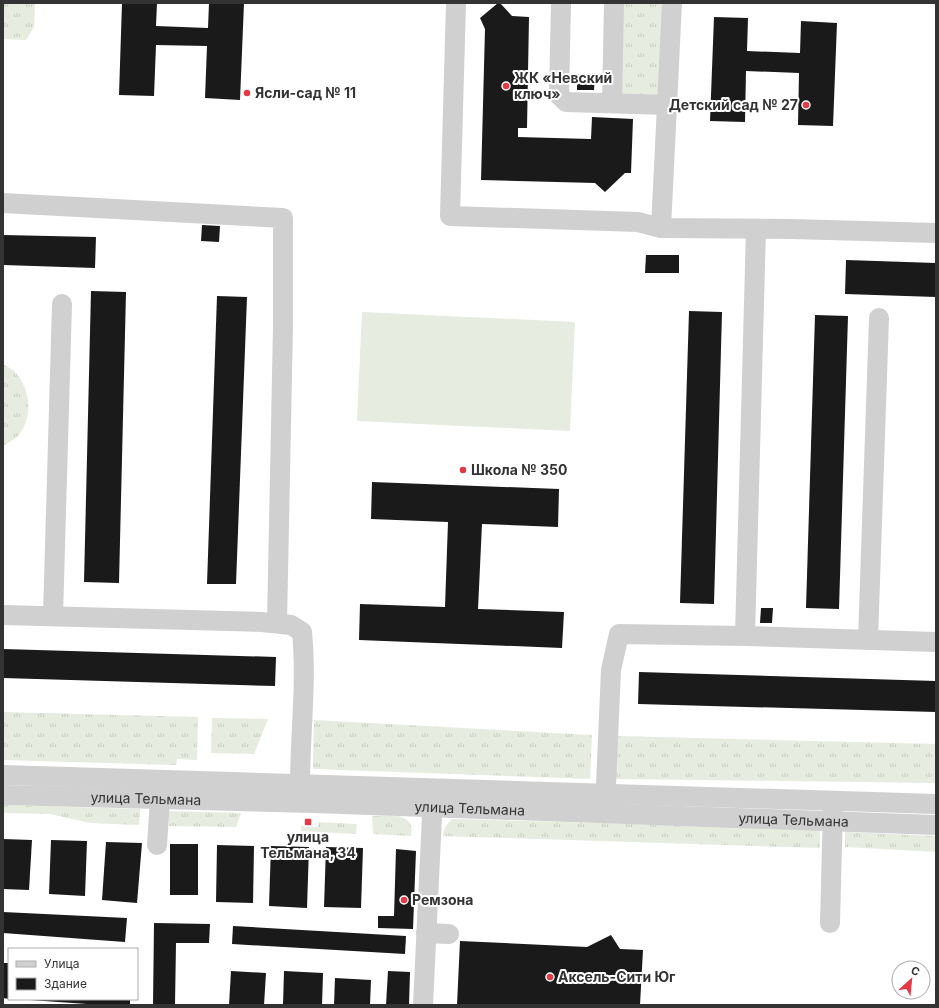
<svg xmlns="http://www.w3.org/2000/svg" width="939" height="1008" viewBox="0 0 939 1008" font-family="Inter,sans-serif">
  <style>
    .grass { fill: url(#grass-tufts) }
    .garden { fill: #e6ecdf }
    .building { fill: #1a1a1a }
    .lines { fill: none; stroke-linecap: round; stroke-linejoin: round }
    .minor { stroke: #d0d0d0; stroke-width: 20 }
    .poi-dot { fill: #e63946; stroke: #fff; stroke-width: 1.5 }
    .labels { text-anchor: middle; stroke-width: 4; stroke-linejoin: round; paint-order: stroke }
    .poi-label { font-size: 14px; font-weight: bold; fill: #333; stroke: #fff; text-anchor: start }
    .street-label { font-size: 14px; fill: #333; stroke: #fff }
  </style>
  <defs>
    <pattern id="grass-tufts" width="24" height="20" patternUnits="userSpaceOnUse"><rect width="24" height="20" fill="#e6ecdf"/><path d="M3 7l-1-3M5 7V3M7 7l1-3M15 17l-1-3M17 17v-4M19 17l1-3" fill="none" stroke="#c6cbc0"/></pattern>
  </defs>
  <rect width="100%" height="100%" fill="#fff"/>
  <g class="grass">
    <path d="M 3,3 L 35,3 L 34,27 L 26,40 L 3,39 Z"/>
    <path d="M 620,3 L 666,3 L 661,99 L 619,97 Z"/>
    <path d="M 3,364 C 7,367 13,369 16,373 C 31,391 34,420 16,438 C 12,441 7,443 3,446 Z"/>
    <path d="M 3,712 L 198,717 L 197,760 L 177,759 L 176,765 L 3,760 Z"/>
    <path d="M 212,718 L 268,719 L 254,754 L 211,753 Z"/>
    <path d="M 314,720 L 592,735 L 590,779 L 313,769 Z"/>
    <path d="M 617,736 L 936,744 L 936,783 L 616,779 Z"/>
    <path d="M 3,805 L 140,809 L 139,825 L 90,823 L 50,814 L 3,813 Z"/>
    <path d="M 169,811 L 241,813 L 236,827 L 169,826 Z"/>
    <path d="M 372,816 C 383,816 407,812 411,826 C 412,829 411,833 411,836 L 373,834 Z"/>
    <path d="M 453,819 L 820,829 L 820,848 L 443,836 C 444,828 446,824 453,819 Z"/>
    <path d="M 318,822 L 357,824 L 356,834 L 301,831 L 301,826 L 318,827 Z"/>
    <path d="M 845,832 L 936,836 L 936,852 L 845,847 Z"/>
  </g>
  <path class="garden" d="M 362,312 L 575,322 L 570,431 L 357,421 Z"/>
  <g class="building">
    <path d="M 122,3 L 157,3 L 156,26 L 208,28 L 209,3 L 244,3 L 240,100 L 205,98 L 207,46 L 156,45 L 154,96 L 119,95 Z"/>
    <path d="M 498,3 L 500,3 L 512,16 L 529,17 L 527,128 L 518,128 L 518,137 L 591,139 L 592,117 L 633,119 L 631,173 L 625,173 L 605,192 L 595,183 L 481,180 L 485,29 L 480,18 Z"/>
    <path d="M 714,17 L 748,18 L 747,51 L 800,53 L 801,21 L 837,23 L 833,126 L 798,125 L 799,73 L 746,71 L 745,122 L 710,121 Z"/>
    <path d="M 577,74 L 595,74 L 594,90 L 577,90 Z"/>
    <path d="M 202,225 L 220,226 L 219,242 L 201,241 Z"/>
    <path d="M 3,235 L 96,237 L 95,268 L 3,265 Z"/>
    <path d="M 646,255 L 679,255 L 679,273 L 645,273 Z"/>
    <path d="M 846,260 L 936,263 L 936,297 L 845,294 Z"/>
    <path d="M 91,291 L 126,292 L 119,583 L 84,582 Z"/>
    <path d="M 217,296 L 247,297 L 236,584 L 207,584 Z"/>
    <path d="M 689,311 L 722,312 L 714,604 L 680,603 Z"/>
    <path d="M 815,315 L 848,316 L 839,609 L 806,608 Z"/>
    <path d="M 372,482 L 559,489 L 558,527 L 482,524 L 478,609 L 564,612 L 562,648 L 359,640 L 360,604 L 445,607 L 448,522 L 371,519 Z"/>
    <path d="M 761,608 L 773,608 L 772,623 L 760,623 Z"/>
    <path d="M 3,649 L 276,657 L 275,686 L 3,678 Z"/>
    <path d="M 639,672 L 936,681 L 936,712 L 638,704 Z"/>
    <path d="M 3,839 L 32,840 L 29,890 L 3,889 Z"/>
    <path d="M 51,840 L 87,841 L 85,896 L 49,894 Z"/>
    <path d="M 106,842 L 142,843 L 137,903 L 102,900 Z"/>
    <rect x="170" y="844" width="28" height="51"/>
    <path d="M 217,845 L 254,846 L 253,903 L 216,902 Z"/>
    <path d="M 271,846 L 309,847 L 307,908 L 269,906 Z"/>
    <path d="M 326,847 L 363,848 L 361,908 L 324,907 Z"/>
    <path d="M 396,849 L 416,851 L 413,929 L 378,928 L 378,916 L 394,916 Z"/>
    <path d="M 3,912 L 127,918 L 125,942 L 3,933 Z"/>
    <path d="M 154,923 L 210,924 L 209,943 L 176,943 L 175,1005 L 153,1005 Z"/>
    <path d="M 233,926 L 406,936 L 405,954 L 232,944 Z"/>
    <path d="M 611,935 L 620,949 L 643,950 L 640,1005 L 457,1005 L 460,941 L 587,947 Z"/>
    <path d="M 3,963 L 9,963 L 9,999 L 3,998 Z"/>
    <path d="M 231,971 L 266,973 L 264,1005 L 229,1005 Z"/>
    <path d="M 284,971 L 323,973 L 322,1005 L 283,1005 Z"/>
    <path d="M 388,971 L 410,972 L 409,1005 L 386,1005 Z"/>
    <path d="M 335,978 L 371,980 L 370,1005 L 334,1005 Z"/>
    <path d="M 31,999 L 130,999 L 130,1005 L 101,1005 L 30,1000 Z"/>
  </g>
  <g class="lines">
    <g class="minor">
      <path d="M 456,3 L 450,216 L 638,222 L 661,228 L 791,229 L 936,233"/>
      <path d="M 561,3 L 559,95 L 566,102 L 667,105"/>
      <path d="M 612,103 L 614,3"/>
      <path d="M 3,203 L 283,218 L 283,326 L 277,623"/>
      <path d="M 661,228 L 672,3"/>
      <path d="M 3,615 L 262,622 L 291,625 L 302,632 C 307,683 300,734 300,785"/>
      <path d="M 53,616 L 62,304"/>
      <path d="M 745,636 L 756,229"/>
      <path d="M 868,640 L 879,318"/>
      <path d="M 3,775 L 936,804"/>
      <path id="s1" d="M 3,795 L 314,803 L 936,825"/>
      <path d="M 605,808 L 611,670 L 619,634 L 745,636 L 936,642"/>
      <path d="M 157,845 L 161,786"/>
      <path d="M 830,923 L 833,807"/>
      <path d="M 426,933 L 449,934"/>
      <path d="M 423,1005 L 433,795"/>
    </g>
  </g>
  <g class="poi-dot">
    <circle cx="506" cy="86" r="4"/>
    <circle cx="247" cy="93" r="4"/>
    <circle cx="806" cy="105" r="4"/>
    <circle cx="463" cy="470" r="4"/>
    <rect x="304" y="818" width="8" height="8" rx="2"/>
    <circle cx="404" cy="900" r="4"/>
    <circle cx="550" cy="977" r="4"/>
  </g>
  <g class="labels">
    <g class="poi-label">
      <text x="514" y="83">ЖК «Невский<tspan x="514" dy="16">ключ»</tspan></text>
      <text x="255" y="98">Ясли-сад № 11</text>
      <text x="798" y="110" text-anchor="end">Детский сад № 27</text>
      <text x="471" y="475">Школа № 350</text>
      <text x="308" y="842" text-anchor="middle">улица<tspan x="308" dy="16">Тельмана, 34</tspan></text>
      <text x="412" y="905">Ремзона</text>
      <text x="558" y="982">Аксель-Сити Юг</text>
    </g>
    <g class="street-label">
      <text dy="5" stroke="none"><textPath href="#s1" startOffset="143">улица Тельмана</textPath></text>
      <text dy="5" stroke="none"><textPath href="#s1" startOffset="467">улица Тельмана</textPath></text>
      <text dy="5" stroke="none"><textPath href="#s1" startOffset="791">улица Тельмана</textPath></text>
    </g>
  </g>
  <rect width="939" height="1008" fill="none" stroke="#333333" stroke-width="8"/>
  <rect x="8" y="948" width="130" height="52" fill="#ffffff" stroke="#adadad"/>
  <rect x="16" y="961" width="20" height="6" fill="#d0d0d0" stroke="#adadad"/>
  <text x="44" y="968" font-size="12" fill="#333333">Улица</text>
  <rect x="16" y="978" width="20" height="12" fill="#1a1a1a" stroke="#adadad"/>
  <text x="44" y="988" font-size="12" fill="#333333">Здание</text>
  <g transform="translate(911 980) rotate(27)"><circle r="19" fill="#ffffff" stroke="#adadad"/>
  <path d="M0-3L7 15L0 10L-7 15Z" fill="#e63946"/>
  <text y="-6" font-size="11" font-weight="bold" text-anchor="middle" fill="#333333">С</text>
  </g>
</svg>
